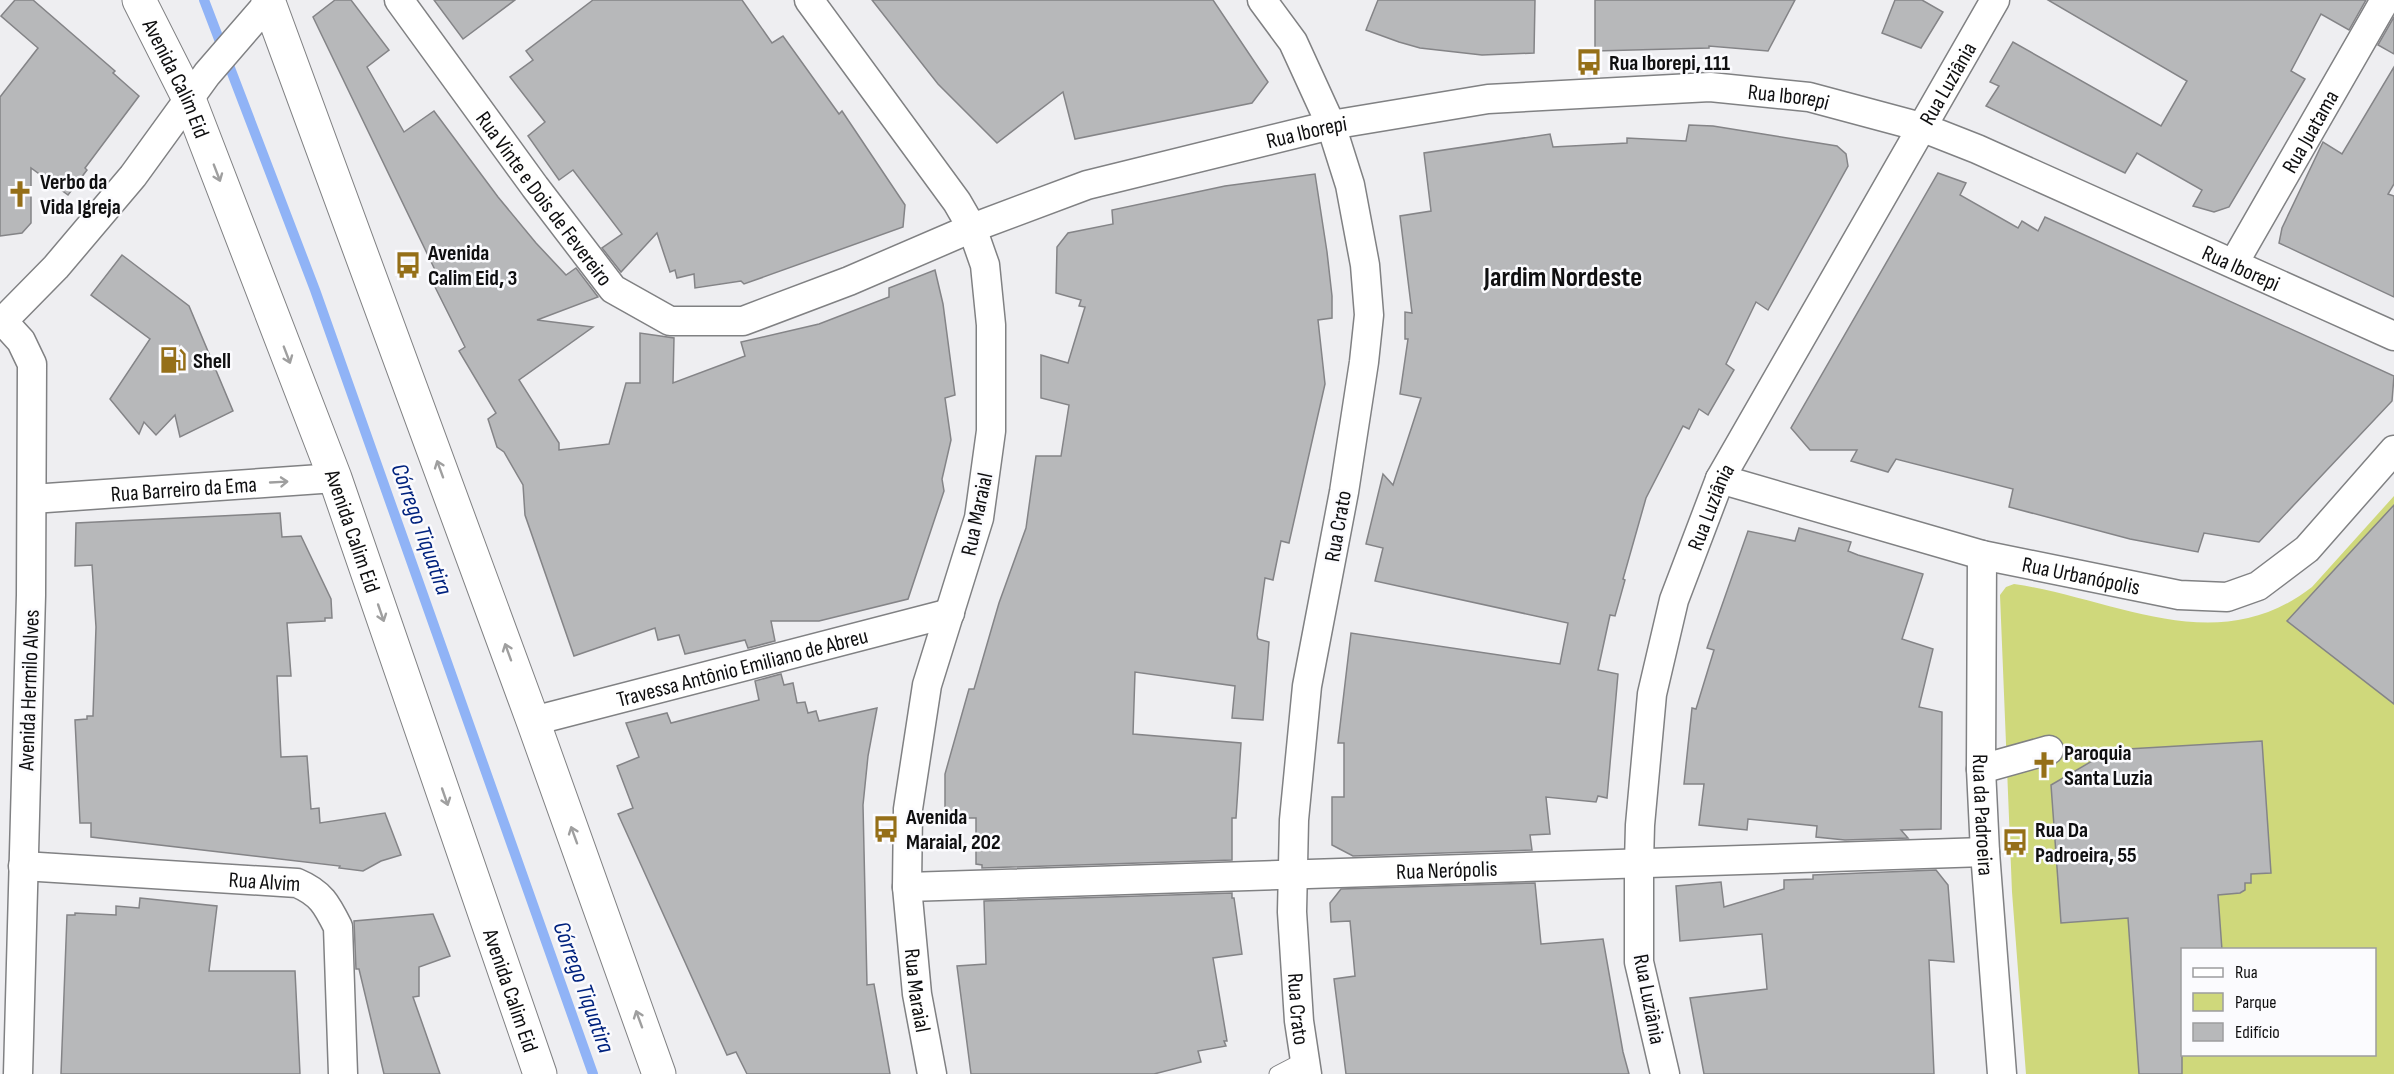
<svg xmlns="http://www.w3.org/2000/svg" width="2394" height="1074" viewBox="0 0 2394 1074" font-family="'Sofia Sans Condensed',sans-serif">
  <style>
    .green { fill: #cfd87b; fill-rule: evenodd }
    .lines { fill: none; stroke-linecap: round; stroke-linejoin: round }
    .stream { stroke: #90b3f6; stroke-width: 10 }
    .building { fill: #b7b8ba; stroke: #848487; stroke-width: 1.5 }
    .service-casing { stroke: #808183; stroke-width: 17 }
    .minor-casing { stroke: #808183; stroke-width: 31 }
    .primary-casing { stroke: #808183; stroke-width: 35 }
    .service { stroke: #fff; stroke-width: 15 }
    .minor { stroke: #fff; stroke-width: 28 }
    .primary { stroke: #fff; stroke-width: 33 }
    .oneway { stroke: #9f9f9f }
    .labels { text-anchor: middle; stroke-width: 5; stroke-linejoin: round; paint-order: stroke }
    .poi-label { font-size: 22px; font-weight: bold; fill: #0f0f10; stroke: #fbfbfe; text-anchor: start }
    .street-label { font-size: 22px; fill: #0f0f10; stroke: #fbfbfe }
    .water-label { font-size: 24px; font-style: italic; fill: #00227e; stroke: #fbfbfe }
    .district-label { font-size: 28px; font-weight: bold; fill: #0f0f10; stroke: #fbfbfe }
  </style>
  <rect width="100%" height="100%" fill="#eeeef1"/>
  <path class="green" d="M 2394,496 L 2394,1074 L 2026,1074 L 2012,892 L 2000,595 L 2006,587 L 2014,584 C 2116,599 2217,661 2312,587 ZM 2182,950 L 2374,950 L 2374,1054 L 2182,1054 Z"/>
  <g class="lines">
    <path class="stream" d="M 204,0 L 315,290 L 593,1074"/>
  </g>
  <g class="building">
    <path d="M 15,0 L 33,0 L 115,71 L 113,73 L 139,96 L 85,168 L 87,170 L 68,195 L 31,168 L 31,223 L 22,233 L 0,236 L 0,97 L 38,48 L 1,16 Z"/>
    <path d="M 335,0 L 351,0 L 389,50 L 367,67 L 404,132 L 434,111 L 498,197 L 536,243 L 566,275 L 576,268 L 598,297 L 537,320 L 593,327 L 519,380 L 559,443 L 559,450 L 609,444 L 626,383 L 640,383 L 640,333 L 674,338 L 673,383 L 745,356 L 741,342 L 819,324 L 889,297 L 889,288 L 935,270 L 943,304 L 955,395 L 945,398 L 951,440 L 942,479 L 944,491 L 908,599 L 819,621 L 771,621 L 775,641 L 748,648 L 745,640 L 685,654 L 679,635 L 658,640 L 655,628 L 574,656 L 525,515 L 523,485 L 504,452 L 497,447 L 488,419 L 496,413 L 459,351 L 465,347 L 430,277 L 436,272 L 313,17 Z"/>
    <path d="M 434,0 L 515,0 L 463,39 Z"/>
    <path d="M 593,0 L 742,0 L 772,43 L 783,36 L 839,114 L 842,111 L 905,205 L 903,227 L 744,284 L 741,281 L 695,288 L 694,274 L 677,278 L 675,270 L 670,272 L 657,233 L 621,272 L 602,248 L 622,234 L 573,170 L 559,180 L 528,136 L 545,122 L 510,77 L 533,60 L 526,51 Z"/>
    <path d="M 872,0 L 1213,0 L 1268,82 L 1252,103 L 1075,139 L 1063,92 L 997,143 L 938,84 Z"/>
    <path d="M 1378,0 L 1535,0 L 1534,53 L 1482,55 L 1420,48 L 1399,42 L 1366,30 Z"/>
    <path d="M 1595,0 L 1795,0 L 1768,51 L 1709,46 L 1709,48 L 1595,51 Z"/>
    <path d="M 1895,0 L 1922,0 L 1943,12 L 1921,48 L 1882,33 Z"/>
    <path d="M 2048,0 L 2366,0 L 2349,30 L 2321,14 L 2291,71 L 2305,79 L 2229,207 L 2214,212 L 2193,206 L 2202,190 L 2137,153 L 2125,173 L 1986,106 L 1999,86 L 1990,82 L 2013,42 L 2161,126 L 2187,81 Z"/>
    <path d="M 2394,17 L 2394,54 L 2378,45 Z"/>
    <path d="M 2394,67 L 2394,184 L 2388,194 L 2394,196 L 2394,297 L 2279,243 L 2282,228 L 2323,142 L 2342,154 Z"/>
    <path d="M 1689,125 L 1713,126 L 1837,146 L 1846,154 L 1848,166 L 1768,310 L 1756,302 L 1726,364 L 1734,370 L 1708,415 L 1699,409 L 1689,429 L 1683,426 L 1646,498 L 1623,579 L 1625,580 L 1615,616 L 1610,615 L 1598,670 L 1618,674 L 1607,798 L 1598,796 L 1596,802 L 1546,797 L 1550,834 L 1530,835 L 1532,850 L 1353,856 L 1332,845 L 1332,797 L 1344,797 L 1344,743 L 1338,743 L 1351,633 L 1560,664 L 1568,623 L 1375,581 L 1383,548 L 1366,544 L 1383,474 L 1393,485 L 1421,398 L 1400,394 L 1408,339 L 1405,339 L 1405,312 L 1412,313 L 1400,216 L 1431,211 L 1424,153 L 1550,134 L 1553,147 L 1627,143 L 1627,138 L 1686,141 Z"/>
    <path d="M 1938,173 L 1966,183 L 1960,195 L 2018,228 L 2022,221 L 2038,231 L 2045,217 L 2394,376 L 2392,401 L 2259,542 L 2204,533 L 2198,552 L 2130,539 L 2009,507 L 2013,489 L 1896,459 L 1888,472 L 1851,461 L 1857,450 L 1810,450 L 1791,428 Z"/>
    <path d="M 1315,174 L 1327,252 L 1332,296 L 1332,318 L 1318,320 L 1325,384 L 1289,543 L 1281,541 L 1273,580 L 1265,578 L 1257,635 L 1258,639 L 1269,642 L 1263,720 L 1232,718 L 1235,686 L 1135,672 L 1133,734 L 1241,743 L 1236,818 L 1232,818 L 1232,860 L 982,868 L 982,865 L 976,864 L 976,818 L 945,818 L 945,774 L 969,689 L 974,689 L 999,603 L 1026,528 L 1036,456 L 1061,456 L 1069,405 L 1041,398 L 1041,355 L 1068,363 L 1085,307 L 1079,306 L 1081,300 L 1056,293 L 1057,247 L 1068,233 L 1113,224 L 1112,210 L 1225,186 Z"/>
    <path d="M 122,255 L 189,306 L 233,411 L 180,437 L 175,415 L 156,435 L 144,422 L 139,434 L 110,399 L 150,339 L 91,295 Z"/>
    <path d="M 2394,505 L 2394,704 L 2287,621 Z"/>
    <path d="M 280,513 L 282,537 L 301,536 L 331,599 L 332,618 L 325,618 L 325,621 L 287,623 L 291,676 L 277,676 L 281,757 L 307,756 L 311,809 L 319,808 L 320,823 L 385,813 L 401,855 L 381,861 L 363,871 L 339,868 L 340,866 L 91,837 L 91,823 L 80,823 L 75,720 L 87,719 L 87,716 L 93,716 L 96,627 L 92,565 L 75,566 L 76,523 Z"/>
    <path d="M 1799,528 L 1851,542 L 1848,551 L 1858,555 L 1923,574 L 1902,639 L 1933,649 L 1919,707 L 1942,712 L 1941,829 L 1901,830 L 1908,838 L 1845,840 L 1816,837 L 1817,826 L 1748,819 L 1747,830 L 1699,825 L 1704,784 L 1684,784 L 1692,708 L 1696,709 L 1714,650 L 1707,648 L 1748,531 L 1795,541 Z"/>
    <path d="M 781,674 L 784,685 L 793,683 L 797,703 L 805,702 L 808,713 L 816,711 L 819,721 L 877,708 L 868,756 L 863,805 L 867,985 L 874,984 L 890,1074 L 747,1074 L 736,1052 L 727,1055 L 618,814 L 633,808 L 617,766 L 639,757 L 626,723 L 667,713 L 671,723 L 759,700 L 755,681 Z"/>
    <path d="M 2262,741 L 2271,873 L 2251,874 L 2251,883 L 2245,883 L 2245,890 L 2240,893 L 2218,895 L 2222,950 L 2182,950 L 2182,1074 L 2139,1074 L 2128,918 L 2061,923 L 2051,785 L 2111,750 Z"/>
    <path d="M 1936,870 L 1948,885 L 1954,962 L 1929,960 L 1934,1074 L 1704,1074 L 1690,998 L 1767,989 L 1762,934 L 1680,941 L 1676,886 L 1721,882 L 1724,907 L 1784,889 L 1784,880 L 1813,879 L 1813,875 Z"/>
    <path d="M 1535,883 L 1541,944 L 1603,939 L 1623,1052 L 1629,1074 L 1346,1074 L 1334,979 L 1355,976 L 1350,921 L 1331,922 L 1330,903 L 1341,889 Z"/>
    <path d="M 1232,893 L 1232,898 L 1234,898 L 1242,954 L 1213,958 L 1227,1041 L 1224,1041 L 1226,1046 L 1198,1051 L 1201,1062 L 1154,1074 L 971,1074 L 957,966 L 986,964 L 984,901 Z"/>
    <path d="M 140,898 L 217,906 L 209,971 L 295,971 L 300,1074 L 61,1074 L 67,915 L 75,915 L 75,913 L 116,915 L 116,906 L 139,908 Z"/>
    <path d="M 433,914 L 450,956 L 419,967 L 419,996 L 413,997 L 440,1074 L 384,1074 L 359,969 L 356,969 L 354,921 Z"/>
  </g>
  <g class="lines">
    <defs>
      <path id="service" d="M 1277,1074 L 1304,1060"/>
      <g id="minor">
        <path id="s1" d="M 399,0 L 535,187 L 613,289 L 670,321 L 743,321 L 849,281 L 972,228 L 1087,185 L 1331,125 L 1488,99 L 1710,87 L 1809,97 L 1921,127 L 1977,149 L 2394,336"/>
        <path id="s2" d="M 809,0 L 957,202 L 972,228 L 985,265 L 991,325 L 991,431 L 979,518 L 927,685 L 908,809 L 907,887 L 917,994 L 932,1074"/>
        <path id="s3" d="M 1262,0 L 1293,42 L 1331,125 L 1350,185 L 1365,265 L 1369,315 L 1364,362 L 1344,492 L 1307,686 L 1294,820 L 1292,912 L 1299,1021 L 1307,1074"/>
        <path id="s4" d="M 2234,263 L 2385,0"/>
        <path d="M 0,318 L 21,341 L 32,364 L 31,595 L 18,1074"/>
        <path d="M 0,324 L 56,267 L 133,176 L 207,74 L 271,0"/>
        <path id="s5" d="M 1720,479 L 1982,555 L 2179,595 L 2227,597 L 2258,586 L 2307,549 L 2394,450"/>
        <path id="s6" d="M 32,499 L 335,478"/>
        <path id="s7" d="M 1982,555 L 1981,769 L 1985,852 L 2002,1074"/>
        <path id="s8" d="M 533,721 L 950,613"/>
        <path d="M 1981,769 L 2049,750"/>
        <path id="s9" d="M 23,866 L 297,883 C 321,893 327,905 338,927 L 343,1074"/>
        <path id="s10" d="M 907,887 L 1985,852"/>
        <path id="s11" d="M 1665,1074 L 1639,962 L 1639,863 L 1640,825 L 1652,694 L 1674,600 L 1720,479 L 1995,0"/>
      </g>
      <g id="primary">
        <path id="s12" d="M 139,0 L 189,99 L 335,478 L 540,1074"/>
        <path d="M 268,0 L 533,721 L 659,1074"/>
      </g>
    </defs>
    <use href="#service" class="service-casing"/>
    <use href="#minor" class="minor-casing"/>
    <use href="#primary" class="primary-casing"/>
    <use href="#service" class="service"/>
    <use href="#minor" class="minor"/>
    <use href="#primary" class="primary"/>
  </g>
  <defs><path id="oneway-shaft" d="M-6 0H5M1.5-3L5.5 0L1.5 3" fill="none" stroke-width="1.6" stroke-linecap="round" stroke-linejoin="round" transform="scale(1.5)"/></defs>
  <g class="oneway">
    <use href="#oneway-shaft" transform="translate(217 173) rotate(69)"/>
    <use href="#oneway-shaft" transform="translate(287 355) rotate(69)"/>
    <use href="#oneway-shaft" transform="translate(440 469) rotate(-110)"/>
    <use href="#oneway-shaft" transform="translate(279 482) rotate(-3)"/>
    <use href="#oneway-shaft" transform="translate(381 613) rotate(71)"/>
    <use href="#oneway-shaft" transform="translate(508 652) rotate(-110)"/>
    <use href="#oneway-shaft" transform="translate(445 797) rotate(71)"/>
    <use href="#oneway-shaft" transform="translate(574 835) rotate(-110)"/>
    <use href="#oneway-shaft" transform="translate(639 1019) rotate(-110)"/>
  </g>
  <defs>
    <symbol id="bus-bare" viewBox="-9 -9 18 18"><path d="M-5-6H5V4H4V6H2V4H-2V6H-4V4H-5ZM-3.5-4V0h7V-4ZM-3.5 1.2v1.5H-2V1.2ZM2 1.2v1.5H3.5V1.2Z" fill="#956f18" stroke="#fbfbfe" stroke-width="2.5" paint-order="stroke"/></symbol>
    <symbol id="church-bare" viewBox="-9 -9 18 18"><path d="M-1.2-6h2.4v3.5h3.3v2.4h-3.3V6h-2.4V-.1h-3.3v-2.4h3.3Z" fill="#956f18" stroke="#fbfbfe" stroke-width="2.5" paint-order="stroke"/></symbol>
    <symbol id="fuel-bare" viewBox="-9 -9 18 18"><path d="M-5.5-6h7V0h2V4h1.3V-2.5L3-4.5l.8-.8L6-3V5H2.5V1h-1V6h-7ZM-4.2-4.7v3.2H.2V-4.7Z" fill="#956f18" stroke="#fbfbfe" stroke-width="2.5" paint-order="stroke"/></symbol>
  </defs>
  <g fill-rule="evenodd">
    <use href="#bus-bare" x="1570" y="43" width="38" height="38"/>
    <use href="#church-bare" x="1" y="175" width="38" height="38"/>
    <use href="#bus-bare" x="389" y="246" width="38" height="38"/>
    <use href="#fuel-bare" x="154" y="341" width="38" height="38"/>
    <use href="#church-bare" x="2025" y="746" width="38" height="38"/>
    <use href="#bus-bare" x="867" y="810" width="38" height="38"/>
    <use href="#bus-bare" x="1996" y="823" width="38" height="38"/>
  </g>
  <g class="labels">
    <g class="poi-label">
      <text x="1609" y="70">Rua Iborepi, 111</text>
      <text x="40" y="189">Verbo da<tspan x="40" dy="25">Vida Igreja</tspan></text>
      <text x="428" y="260">Avenida<tspan x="428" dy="25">Calim Eid, 3</tspan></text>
      <text x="193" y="368">Shell</text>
      <text x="2064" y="760">Paroquia<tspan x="2064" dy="25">Santa Luzia</tspan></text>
      <text x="906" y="824">Avenida<tspan x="906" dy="25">Maraial, 202</tspan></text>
      <text x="2035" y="837">Rua Da<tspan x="2035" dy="25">Padroeira, 55</tspan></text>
    </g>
    <g class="street-label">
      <text dy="8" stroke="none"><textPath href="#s12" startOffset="87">Avenida Calim Eid</textPath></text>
      <text dy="8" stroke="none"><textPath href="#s11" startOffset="1066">Rua Luziânia</textPath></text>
      <text dy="8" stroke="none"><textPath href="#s1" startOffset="1580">Rua Iborepi</textPath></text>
      <text dy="8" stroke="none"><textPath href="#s4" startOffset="152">Rua Juatama</textPath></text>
      <text dy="8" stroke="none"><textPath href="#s1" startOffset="1094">Rua Iborepi</textPath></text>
      <text dy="8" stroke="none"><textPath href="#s1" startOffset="246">Rua Vinte e Dois de Fevereiro</textPath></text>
      <text dy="8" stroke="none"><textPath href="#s1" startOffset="2066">Rua Iborepi</textPath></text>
      <text dy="8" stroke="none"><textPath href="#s6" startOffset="152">Rua Barreiro da Ema</textPath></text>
      <text dy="8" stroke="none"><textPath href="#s11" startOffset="580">Rua Luziânia</textPath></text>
      <text transform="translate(976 514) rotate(-78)" y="8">Rua Maraial</text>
      <text transform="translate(1337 526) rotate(-80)" y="8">Rua Crato</text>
      <text dy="8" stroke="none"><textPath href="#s12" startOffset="573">Avenida Calim Eid</textPath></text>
      <text dy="8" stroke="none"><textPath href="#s5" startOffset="374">Rua Urbanópolis</textPath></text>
      <text dy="8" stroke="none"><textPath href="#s8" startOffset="216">Travessa Antônio Emiliano de Abreu</textPath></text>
      <text transform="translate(28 690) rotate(-88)" y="8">Avenida Hermilo Alves</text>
      <text dy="8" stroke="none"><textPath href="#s7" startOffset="260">Rua da Padroeira</textPath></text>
      <text dy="8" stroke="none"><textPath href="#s10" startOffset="540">Rua Nerópolis</textPath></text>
      <text dy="8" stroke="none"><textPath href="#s9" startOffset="242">Rua Alvim</textPath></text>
      <text dy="8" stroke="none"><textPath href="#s12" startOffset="1059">Avenida Calim Eid</textPath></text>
      <text dy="8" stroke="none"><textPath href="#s2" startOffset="1056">Rua Maraial</textPath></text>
      <text transform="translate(1650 999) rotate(79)" y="8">Rua Luziânia</text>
      <text dy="8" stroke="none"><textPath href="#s3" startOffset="1038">Rua Crato</textPath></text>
    </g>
    <g class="water-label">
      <text transform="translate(422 529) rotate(70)" y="8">Córrego Tiquatira</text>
      <text transform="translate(584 987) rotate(70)" y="8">Córrego Tiquatira</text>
    </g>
    <g class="district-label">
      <text x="1563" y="286">Jardim Nordeste</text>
    </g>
  </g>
  <rect x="2181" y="948" width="195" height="108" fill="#fbfbfe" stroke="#9d9d9f" stroke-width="1.5"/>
  <rect x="2193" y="968" width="30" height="9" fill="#ffffff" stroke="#9d9d9f" stroke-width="1.5"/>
  <text x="2235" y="978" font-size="18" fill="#0f0f10">Rua</text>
  <rect x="2193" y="993" width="30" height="18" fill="#cfd87b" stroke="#9d9d9f" stroke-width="1.5"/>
  <text x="2235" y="1008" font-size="18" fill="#0f0f10">Parque</text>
  <rect x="2193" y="1023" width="30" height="18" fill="#b7b8ba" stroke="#9d9d9f" stroke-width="1.5"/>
  <text x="2235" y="1038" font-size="18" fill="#0f0f10">Edifício</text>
</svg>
